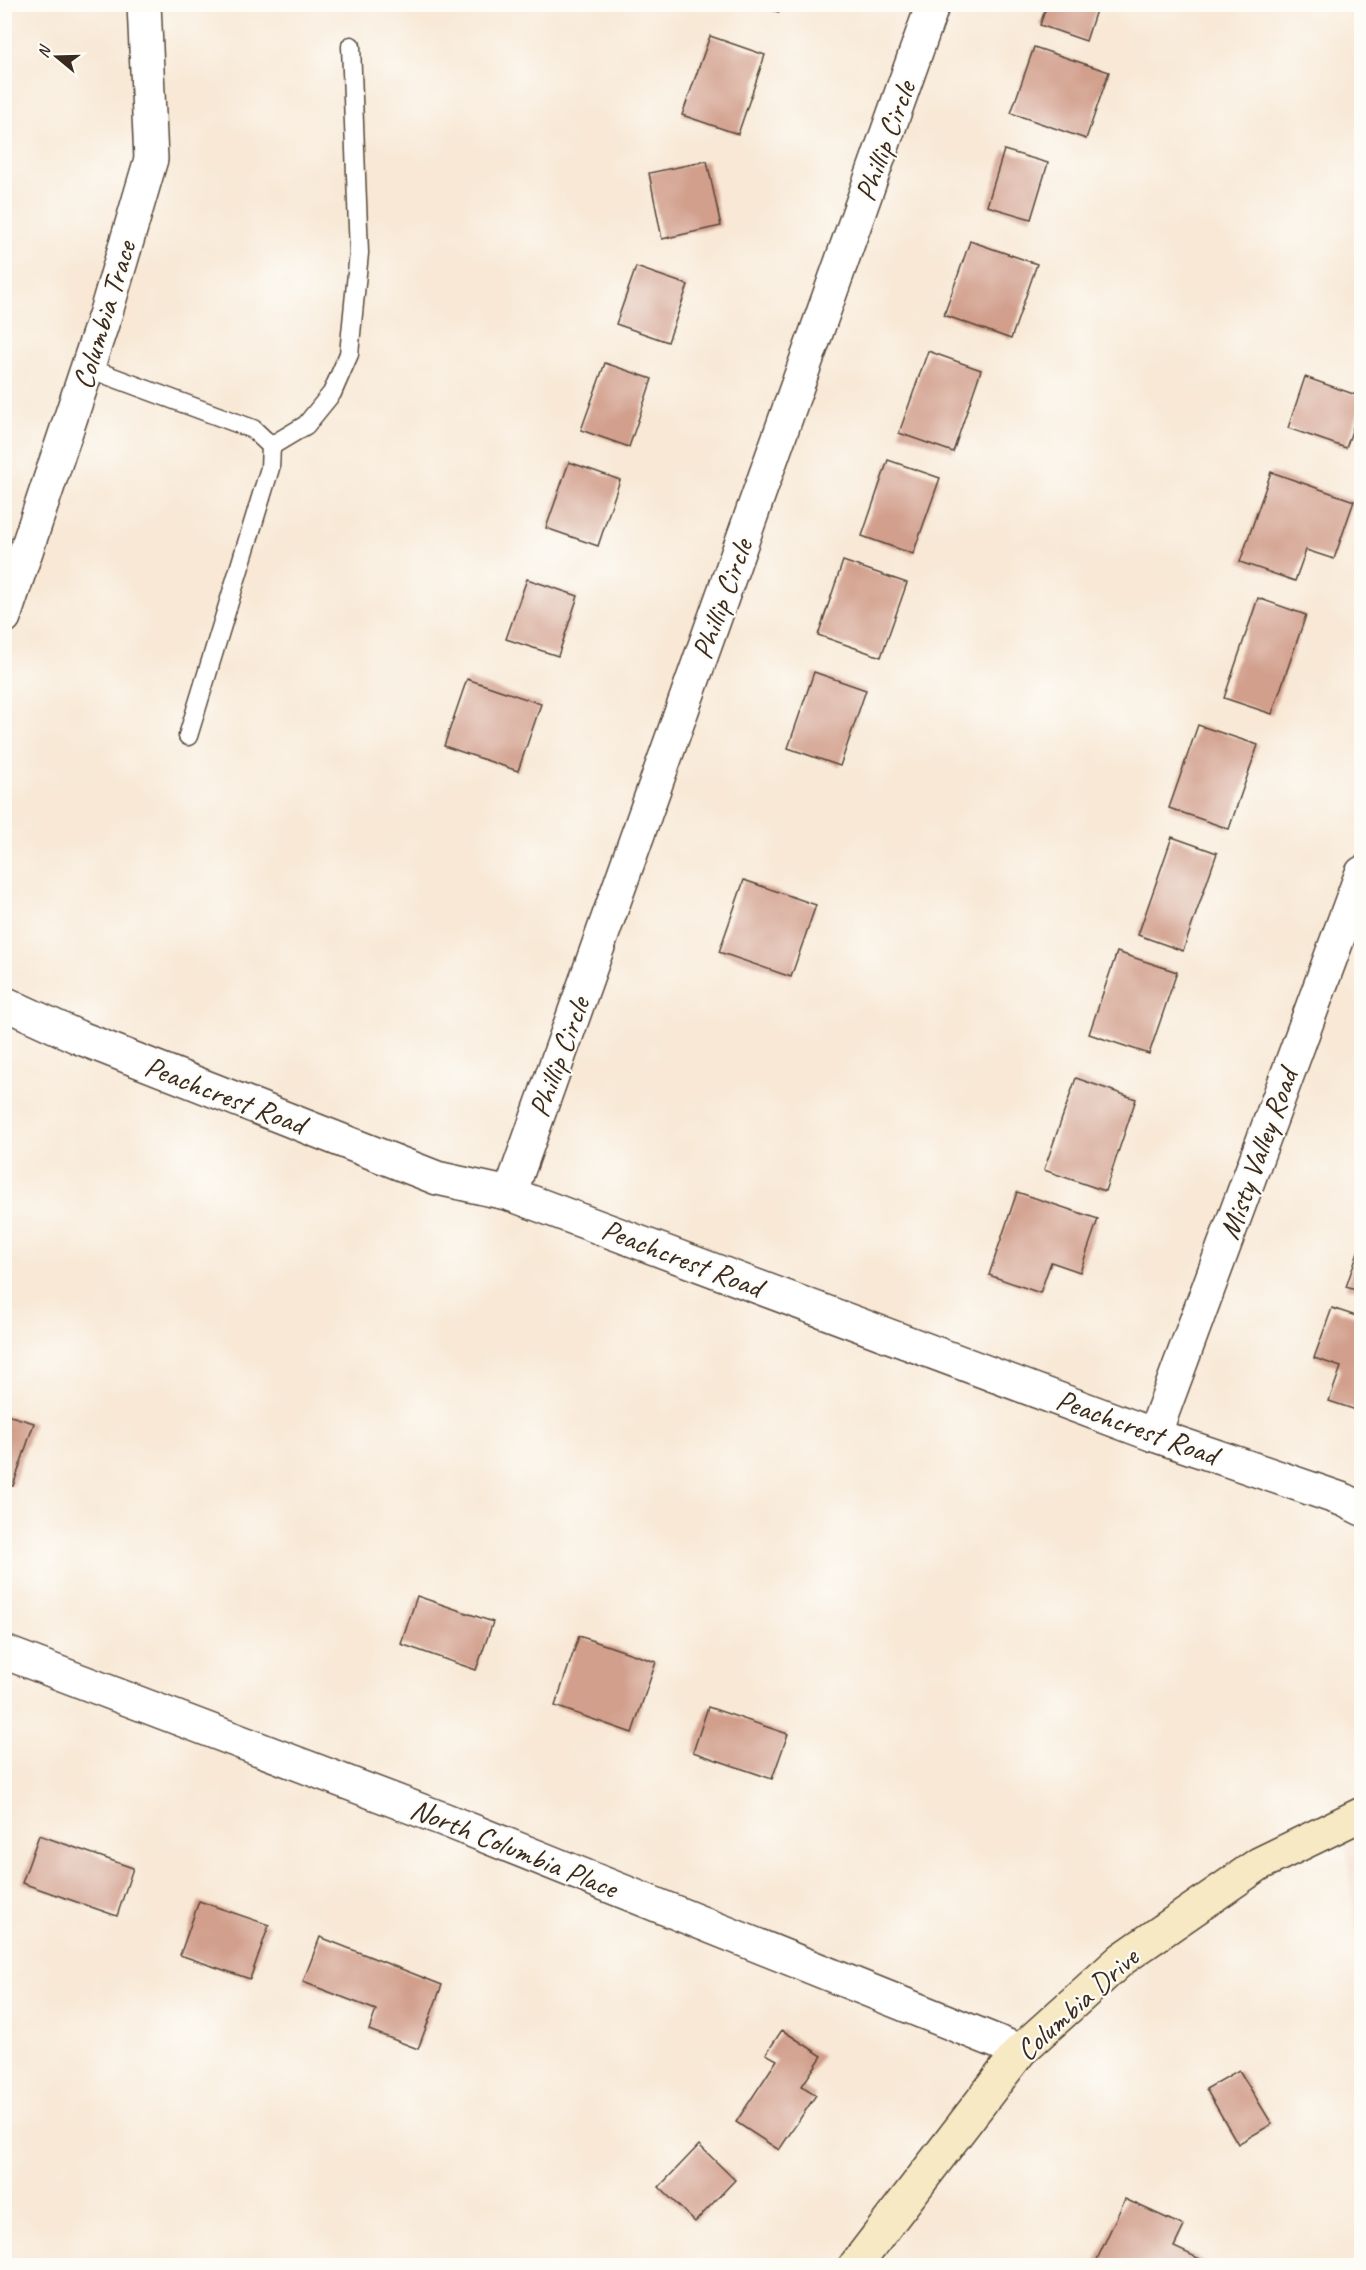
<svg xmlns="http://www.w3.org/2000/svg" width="1366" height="2270" viewBox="0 0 1366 2270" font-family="Caveat,sans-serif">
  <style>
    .built { fill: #f2d4be }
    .building { fill: #d29f8c }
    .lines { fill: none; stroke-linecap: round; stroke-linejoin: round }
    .service-casing { stroke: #574639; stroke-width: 21 }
    .minor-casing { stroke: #574639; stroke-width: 36 }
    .tertiary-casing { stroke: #574639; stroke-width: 36 }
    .secondary-casing { stroke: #574639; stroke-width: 36 }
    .service { stroke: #fff; stroke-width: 18 }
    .minor { stroke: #fff; stroke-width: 33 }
    .tertiary { stroke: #fff; stroke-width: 33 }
    .secondary { stroke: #f6e9c3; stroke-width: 33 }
    .labels { text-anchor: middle; stroke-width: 4.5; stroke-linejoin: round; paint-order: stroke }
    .street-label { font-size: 30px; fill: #3b2a1e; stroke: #fdfcf7 }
  </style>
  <rect width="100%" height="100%" fill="#fdfcf7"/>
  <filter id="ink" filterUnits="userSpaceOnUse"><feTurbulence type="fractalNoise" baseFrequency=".0167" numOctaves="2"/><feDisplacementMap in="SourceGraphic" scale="12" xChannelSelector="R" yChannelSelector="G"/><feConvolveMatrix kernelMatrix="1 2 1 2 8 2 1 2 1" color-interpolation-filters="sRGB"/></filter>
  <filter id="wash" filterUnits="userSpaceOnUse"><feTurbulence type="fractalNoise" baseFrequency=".008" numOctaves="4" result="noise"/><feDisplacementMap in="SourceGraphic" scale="24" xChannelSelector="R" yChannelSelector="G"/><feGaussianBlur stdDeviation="1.35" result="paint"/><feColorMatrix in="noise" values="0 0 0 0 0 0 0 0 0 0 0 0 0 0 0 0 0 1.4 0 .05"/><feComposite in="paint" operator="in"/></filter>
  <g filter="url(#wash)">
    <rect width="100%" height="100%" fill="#f8e8d5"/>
    <path class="built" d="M 1361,1800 L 1361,1971 L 1341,1806 Z"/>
    <g id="blocks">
      <g class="building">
        <path d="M 752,4 L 781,4 L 779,12 Z"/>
        <path d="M 1047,4 L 1098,4 L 1086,41 L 1040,25 Z"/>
        <path d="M 710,36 L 765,55 L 738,134 L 682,115 Z"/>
        <path d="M 1034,47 L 1109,72 L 1086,139 L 1011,113 Z"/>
        <path d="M 1004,150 L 1048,163 L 1031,219 L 987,206 Z"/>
        <path d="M 707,161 L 721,226 L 662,239 L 649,173 Z"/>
        <path d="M 970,241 L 1037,264 L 1011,339 L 944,315 Z"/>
        <path d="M 636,267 L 688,285 L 668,342 L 616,324 Z"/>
        <path d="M 928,351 L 981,370 L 953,452 L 899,433 Z"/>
        <path d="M 605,363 L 652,379 L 629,447 L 581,430 Z"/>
        <path d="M 1305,377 L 1362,397 L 1362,402 L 1346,448 L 1288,428 Z"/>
        <path d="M 888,460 L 940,478 L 913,554 L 862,536 Z"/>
        <path d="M 569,462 L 620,480 L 598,546 L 546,528 Z"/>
        <path d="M 1271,472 L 1354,501 L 1334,559 L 1306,550 L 1295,581 L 1240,562 Z"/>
        <path d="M 843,561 L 907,583 L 881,657 L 818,635 Z"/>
        <path d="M 527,579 L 578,596 L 558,656 L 506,639 Z"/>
        <path d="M 1258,598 L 1306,615 L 1272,714 L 1224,698 Z"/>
        <path d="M 814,672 L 866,690 L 840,766 L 788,748 Z"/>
        <path d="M 467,679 L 541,704 L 518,771 L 444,746 Z"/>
        <path d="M 1198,725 L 1258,745 L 1229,829 L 1169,808 Z"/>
        <path d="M 1172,837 L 1217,853 L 1183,951 L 1138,935 Z"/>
        <path d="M 744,880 L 816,905 L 791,977 L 719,952 Z"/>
        <path d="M 1117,952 L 1177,972 L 1149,1054 L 1089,1034 Z"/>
        <path d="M 1076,1078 L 1136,1099 L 1105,1191 L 1044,1170 Z"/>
        <path d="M 1017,1192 L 1098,1219 L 1080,1272 L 1051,1262 L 1040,1293 L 989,1275 Z"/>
        <path d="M 1361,1243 L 1362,1243 L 1362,1292 L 1346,1287 Z"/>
        <path d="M 1332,1308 L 1362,1318 L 1362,1412 L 1329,1401 L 1341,1367 L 1314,1358 Z"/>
        <path d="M 4,1414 L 34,1423 L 13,1486 L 4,1483 Z"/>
        <path d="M 417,1596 L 493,1622 L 476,1670 L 401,1644 Z"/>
        <path d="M 579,1636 L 656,1662 L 632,1733 L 555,1706 Z"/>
        <path d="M 708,1707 L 788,1734 L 772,1779 L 693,1752 Z"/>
        <path d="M 39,1835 L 133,1868 L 117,1916 L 22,1883 Z"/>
        <path d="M 199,1901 L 269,1925 L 250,1979 L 180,1955 Z"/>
        <path d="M 320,1937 L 442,1985 L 418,2049 L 369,2030 L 376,2010 L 303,1982 Z"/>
        <path d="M 782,2030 L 822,2056 L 802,2086 L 816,2095 L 779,2150 L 736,2122 L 777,2060 L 766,2054 Z"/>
        <path d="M 1239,2070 L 1272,2124 L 1238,2144 L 1206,2089 Z"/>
        <path d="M 699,2145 L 735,2180 L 695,2222 L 659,2187 Z"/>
        <path d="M 1125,2199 L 1184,2226 L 1174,2247 L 1215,2266 L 1094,2266 Z"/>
      </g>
    </g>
  </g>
  <g filter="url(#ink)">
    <use href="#blocks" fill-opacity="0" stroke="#574639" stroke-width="1.5"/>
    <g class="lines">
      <defs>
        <g id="service">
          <path d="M 88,368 L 253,429 L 271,446 L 306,425 L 332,393 L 349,354 L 359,253 L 351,46"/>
          <path d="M 188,736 L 270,468 L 271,446"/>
        </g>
        <g id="minor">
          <path d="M 4,617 L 106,312 L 151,159 L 144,4"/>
          <path d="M 510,1194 L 933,4"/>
          <path d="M 1154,1435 L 1362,873"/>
          <path d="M 4,1652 L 443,1819 L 1020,2051"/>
        </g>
        <path id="tertiary" d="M 4,1003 L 78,1037 L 437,1178 L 510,1194 L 1154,1435 L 1344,1500 L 1362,1509"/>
        <path id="secondary" d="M 855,2266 L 1020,2051 L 1122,1959 L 1259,1864 L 1362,1814"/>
      </defs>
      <use href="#service" class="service-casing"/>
      <use href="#minor" class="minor-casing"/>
      <use href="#tertiary" class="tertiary-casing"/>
      <use href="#secondary" class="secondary-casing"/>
      <use href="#service" class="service"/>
      <use href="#minor" class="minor"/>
      <use href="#tertiary" class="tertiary"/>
      <use href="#secondary" class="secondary"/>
    </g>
  </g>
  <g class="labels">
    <g class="street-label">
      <text transform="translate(885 141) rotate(-70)" y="10">Phillip Circle</text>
      <text transform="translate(104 315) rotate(-73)" y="10">Columbia Trace</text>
      <text transform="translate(722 599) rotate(-70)" y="10">Phillip Circle</text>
      <text transform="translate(559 1057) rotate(-70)" y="10">Phillip Circle</text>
      <text transform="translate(225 1095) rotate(21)" y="10">Peachcrest Road</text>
      <text transform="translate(1258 1154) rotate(-70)" y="10">Misty Valley Road</text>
      <text transform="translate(682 1258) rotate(21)" y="10">Peachcrest Road</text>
      <text transform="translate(1137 1427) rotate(20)" y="10">Peachcrest Road</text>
      <text transform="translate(514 1848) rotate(22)" y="10">North Columbia Place</text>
      <text transform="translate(1077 2004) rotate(-42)" y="10">Columbia Drive</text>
    </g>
  </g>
  <rect width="1366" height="2270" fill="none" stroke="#fdfcf7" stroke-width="24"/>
  <g transform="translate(57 57) rotate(289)" stroke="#fdfcf7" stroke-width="4.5" paint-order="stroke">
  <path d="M0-4.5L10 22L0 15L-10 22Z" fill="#3b2a1e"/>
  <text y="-9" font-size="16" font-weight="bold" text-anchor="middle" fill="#3b2a1e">N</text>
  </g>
</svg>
